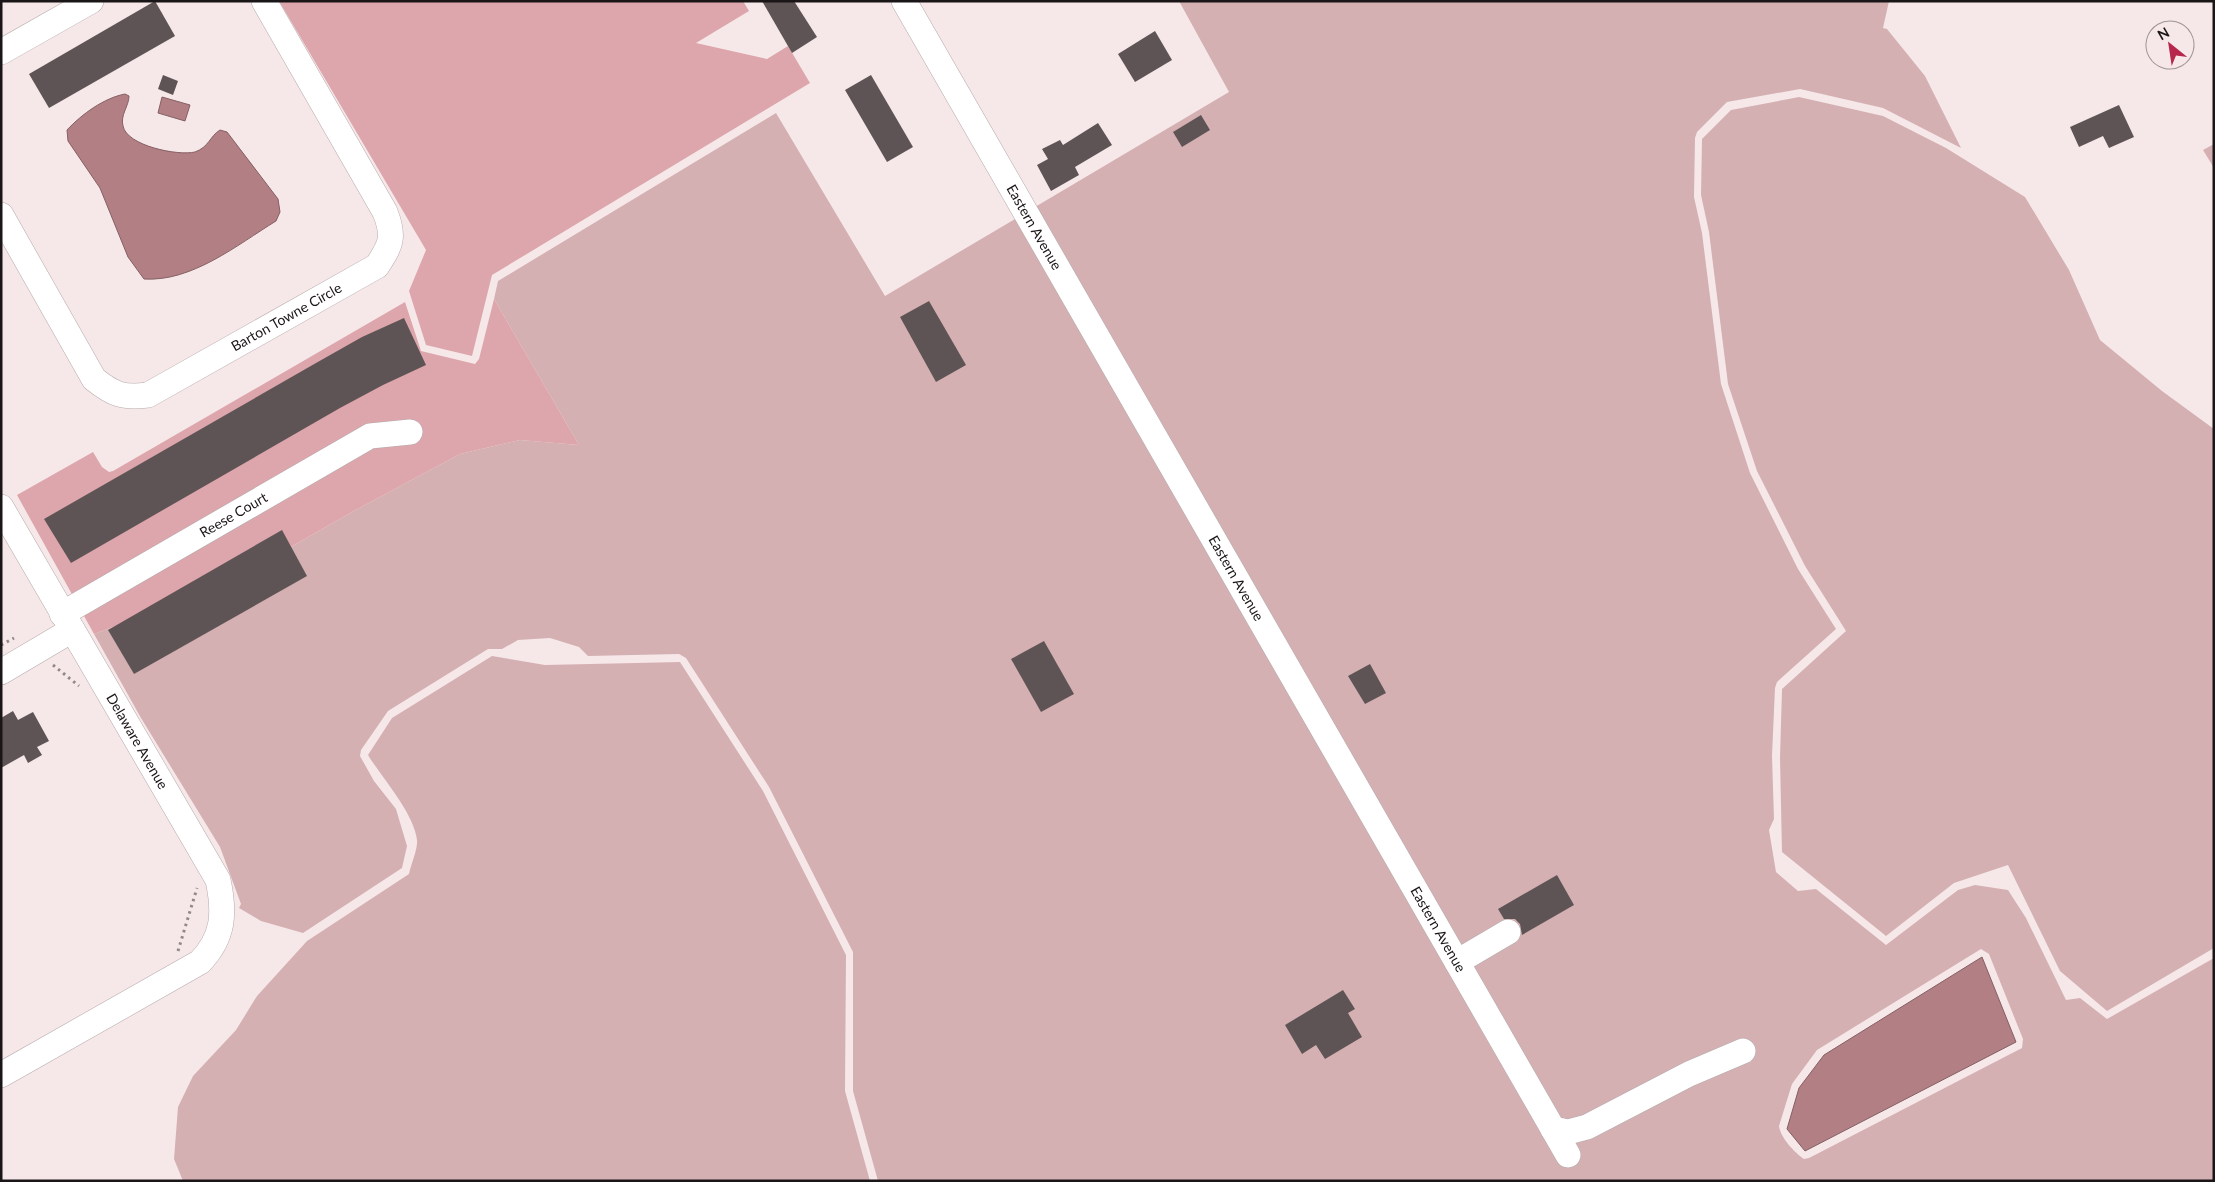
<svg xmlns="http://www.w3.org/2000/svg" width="2215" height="1182" viewBox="0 0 2215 1182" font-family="Lato,sans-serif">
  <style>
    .green { fill: #d5b0b3; fill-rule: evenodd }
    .forest { fill: #dda6ac }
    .water { fill: #b27f84; stroke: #845f63 }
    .building { fill: #5f5455 }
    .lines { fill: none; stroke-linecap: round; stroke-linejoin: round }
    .minor-casing { stroke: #b6aaab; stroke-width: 26 }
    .path { stroke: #928889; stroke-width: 3; stroke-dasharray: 2.5 4; stroke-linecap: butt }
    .minor { stroke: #fff; stroke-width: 25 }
    .labels { text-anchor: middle; stroke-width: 5; stroke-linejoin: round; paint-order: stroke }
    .street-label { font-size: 14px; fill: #1a1516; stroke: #f6e8e9 }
  </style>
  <rect width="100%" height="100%" fill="#f6e8e9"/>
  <g class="green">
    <path d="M 1179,1 L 1889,1 L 1883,28 L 1887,29 L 1925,76 L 1961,148 L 1883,108 L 1800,89 L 1727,102 L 1697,132 L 1695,138 L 1694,197 L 1702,233 L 1721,384 L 1750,473 L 1798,569 L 1836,629 L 1777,682 L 1775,688 L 1772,756 L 1774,819 L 1769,830 L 1776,872 L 1798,891 L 1816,889 L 1886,945 L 1958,890 L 1975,885 L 2008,890 L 2026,918 L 2066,1000 L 2080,998 L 2107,1019 L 2214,958 L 2214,1181 L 878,1181 L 853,1091 L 853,952 L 769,787 L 686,658 L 679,654 L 588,656 L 579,647 L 550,638 L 518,640 L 502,649 L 488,649 L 388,711 L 361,750 L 360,756 L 374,781 L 396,809 L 407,846 L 402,868 L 303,933 L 261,921 L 239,908 L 241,904 L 220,847 L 141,718 L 94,634 L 221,587 L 352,512 L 460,454 L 520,440 L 579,445 L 494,299 L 498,281 L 776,113 L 885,296 L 1229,92 ZM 1981,949 L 1989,954 L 2023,1039 L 2022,1048 L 1809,1158 L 1804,1159 C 1795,1153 1780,1137 1779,1126 L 1792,1084 L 1817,1050 Z"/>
    <path d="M 1799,97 L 1883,116 L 1946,148 L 2025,197 L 2069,270 L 2100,340 L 2162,391 L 2214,429 L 2214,948 L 2107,1011 L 2060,971 L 2008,865 L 1954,883 L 1886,936 L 1782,852 L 1780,758 L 1782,689 L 1846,631 L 1805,566 L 1757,471 L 1728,384 L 1709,232 L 1701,195 L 1702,139 L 1731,110 Z"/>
    <path d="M 2214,144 L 2214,168 L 2203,150 Z"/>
    <path d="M 492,656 L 545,665 L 680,662 L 763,791 L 846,955 L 845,1091 L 870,1181 L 183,1181 L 174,1159 L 178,1107 L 193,1076 L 236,1030 L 257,996 L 307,941 L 409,874 C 411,864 418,849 417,840 C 414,813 382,778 368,755 L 392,718 Z"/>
  </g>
  <g class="forest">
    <path d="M 279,1 L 743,1 L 749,11 L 696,43 L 767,59 L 788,46 L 810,83 L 492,275 L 472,356 L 426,345 L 409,291 L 426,250 Z"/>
    <path d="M 494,299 L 579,445 L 520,440 L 460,454 L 352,512 L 221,587 L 94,634 L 17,495 L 93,452 L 102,467 L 109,472 L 113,471 L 405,302 L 421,351 L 475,364 L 479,359 Z"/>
  </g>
  <g class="water">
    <path d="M 125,94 L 129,96 C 129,106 120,115 123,126 C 127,146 178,156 195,152 C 209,147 210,136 220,130 L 227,132 L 278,199 L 280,212 L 276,221 C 237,245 192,282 144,279 L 128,257 L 100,188 L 68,141 L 67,130 C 82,114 104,98 125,94 Z"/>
    <path d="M 162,97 L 190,105 L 185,121 L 158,113 Z"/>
    <path d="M 1982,957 L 2016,1042 L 1805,1151 L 1787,1129 L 1799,1088 L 1824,1055 Z"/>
  </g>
  <g class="building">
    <path d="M 155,1 L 175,36 L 49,108 L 29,74 Z"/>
    <path d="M 762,1 L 794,1 L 817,37 L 792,53 Z"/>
    <path d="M 1155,31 L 1172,60 L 1135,82 L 1118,54 Z"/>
    <path d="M 163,75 L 178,81 L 173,95 L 158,89 Z"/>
    <path d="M 871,75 L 913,147 L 887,162 L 845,90 Z"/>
    <path d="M 2119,105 L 2134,137 L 2109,148 L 2103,136 L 2079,147 L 2070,127 Z"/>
    <path d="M 1201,115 L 1210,130 L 1182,147 L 1173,132 Z"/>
    <path d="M 1098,123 L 1112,145 L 1075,167 L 1079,175 L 1051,191 L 1037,165 L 1048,159 L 1042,149 L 1060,140 L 1063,145 Z"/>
    <path d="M 929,301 L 966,365 L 936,382 L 900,317 Z"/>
    <path d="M 404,318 L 426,365 L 383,385 L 340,408 L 71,563 L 44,519 L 316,363 L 362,337 Z"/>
    <path d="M 282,530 L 307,576 L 134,674 L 108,630 Z"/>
    <path d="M 1044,641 L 1074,694 L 1041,712 L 1011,659 Z"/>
    <path d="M 1370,664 L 1386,693 L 1365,704 L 1348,676 Z"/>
    <path d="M 13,711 L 18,720 L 33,712 L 49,741 L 37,747 L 42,755 L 28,763 L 24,755 L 1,768 L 1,718 Z"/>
    <path d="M 1557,875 L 1574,905 L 1522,935 L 1520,924 L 1515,919 L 1504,919 L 1498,909 Z"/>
    <path d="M 1343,990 L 1355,1009 L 1348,1013 L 1362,1037 L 1325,1059 L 1316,1045 L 1302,1054 L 1285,1025 Z"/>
  </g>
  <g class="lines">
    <defs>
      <g id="minor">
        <path id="s1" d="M 904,1 L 1568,1155"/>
        <path d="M 1,52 L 91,1"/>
        <path id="s2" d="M 1,215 L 94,379 C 114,395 123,398 148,395 L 377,266 C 391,245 395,237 385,212 L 264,1"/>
        <path id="s3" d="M 1,507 L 218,880 C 225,913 224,937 200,962 L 1,1075"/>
        <path id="s4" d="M 62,614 L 370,436 L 410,432"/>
        <path d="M 1,672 L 72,630"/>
        <path d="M 1457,962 L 1508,932"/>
        <path d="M 1553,1129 L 1568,1132 L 1587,1127 L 1689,1074 L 1743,1051"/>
      </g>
    </defs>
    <use href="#minor" class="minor-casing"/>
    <g class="path">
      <path d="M 1,645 L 14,638"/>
      <path d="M 53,665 L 79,686"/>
      <path d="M 178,951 L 197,888"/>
    </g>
    <use href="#minor" class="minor"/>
  </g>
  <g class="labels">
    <g class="street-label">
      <text dy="5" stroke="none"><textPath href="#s1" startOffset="261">Eastern Avenue</textPath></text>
      <text dy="5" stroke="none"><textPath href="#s2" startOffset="406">Barton Towne Circle</textPath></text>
      <text dy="5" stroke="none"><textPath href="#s4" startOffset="198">Reese Court</textPath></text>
      <text dy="5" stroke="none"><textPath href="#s1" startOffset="666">Eastern Avenue</textPath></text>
      <text dy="5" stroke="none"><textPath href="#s3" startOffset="271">Delaware Avenue</textPath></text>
      <text dy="5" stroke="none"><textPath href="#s1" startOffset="1071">Eastern Avenue</textPath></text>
    </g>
  </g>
  <rect width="2215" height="1182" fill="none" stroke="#1a1516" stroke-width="5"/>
  <g transform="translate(2170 45) rotate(330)"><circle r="24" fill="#f6e8e9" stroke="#9e9495"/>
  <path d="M0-4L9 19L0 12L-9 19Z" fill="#b7264b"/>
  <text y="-8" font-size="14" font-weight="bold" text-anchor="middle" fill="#1a1516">N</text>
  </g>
</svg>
